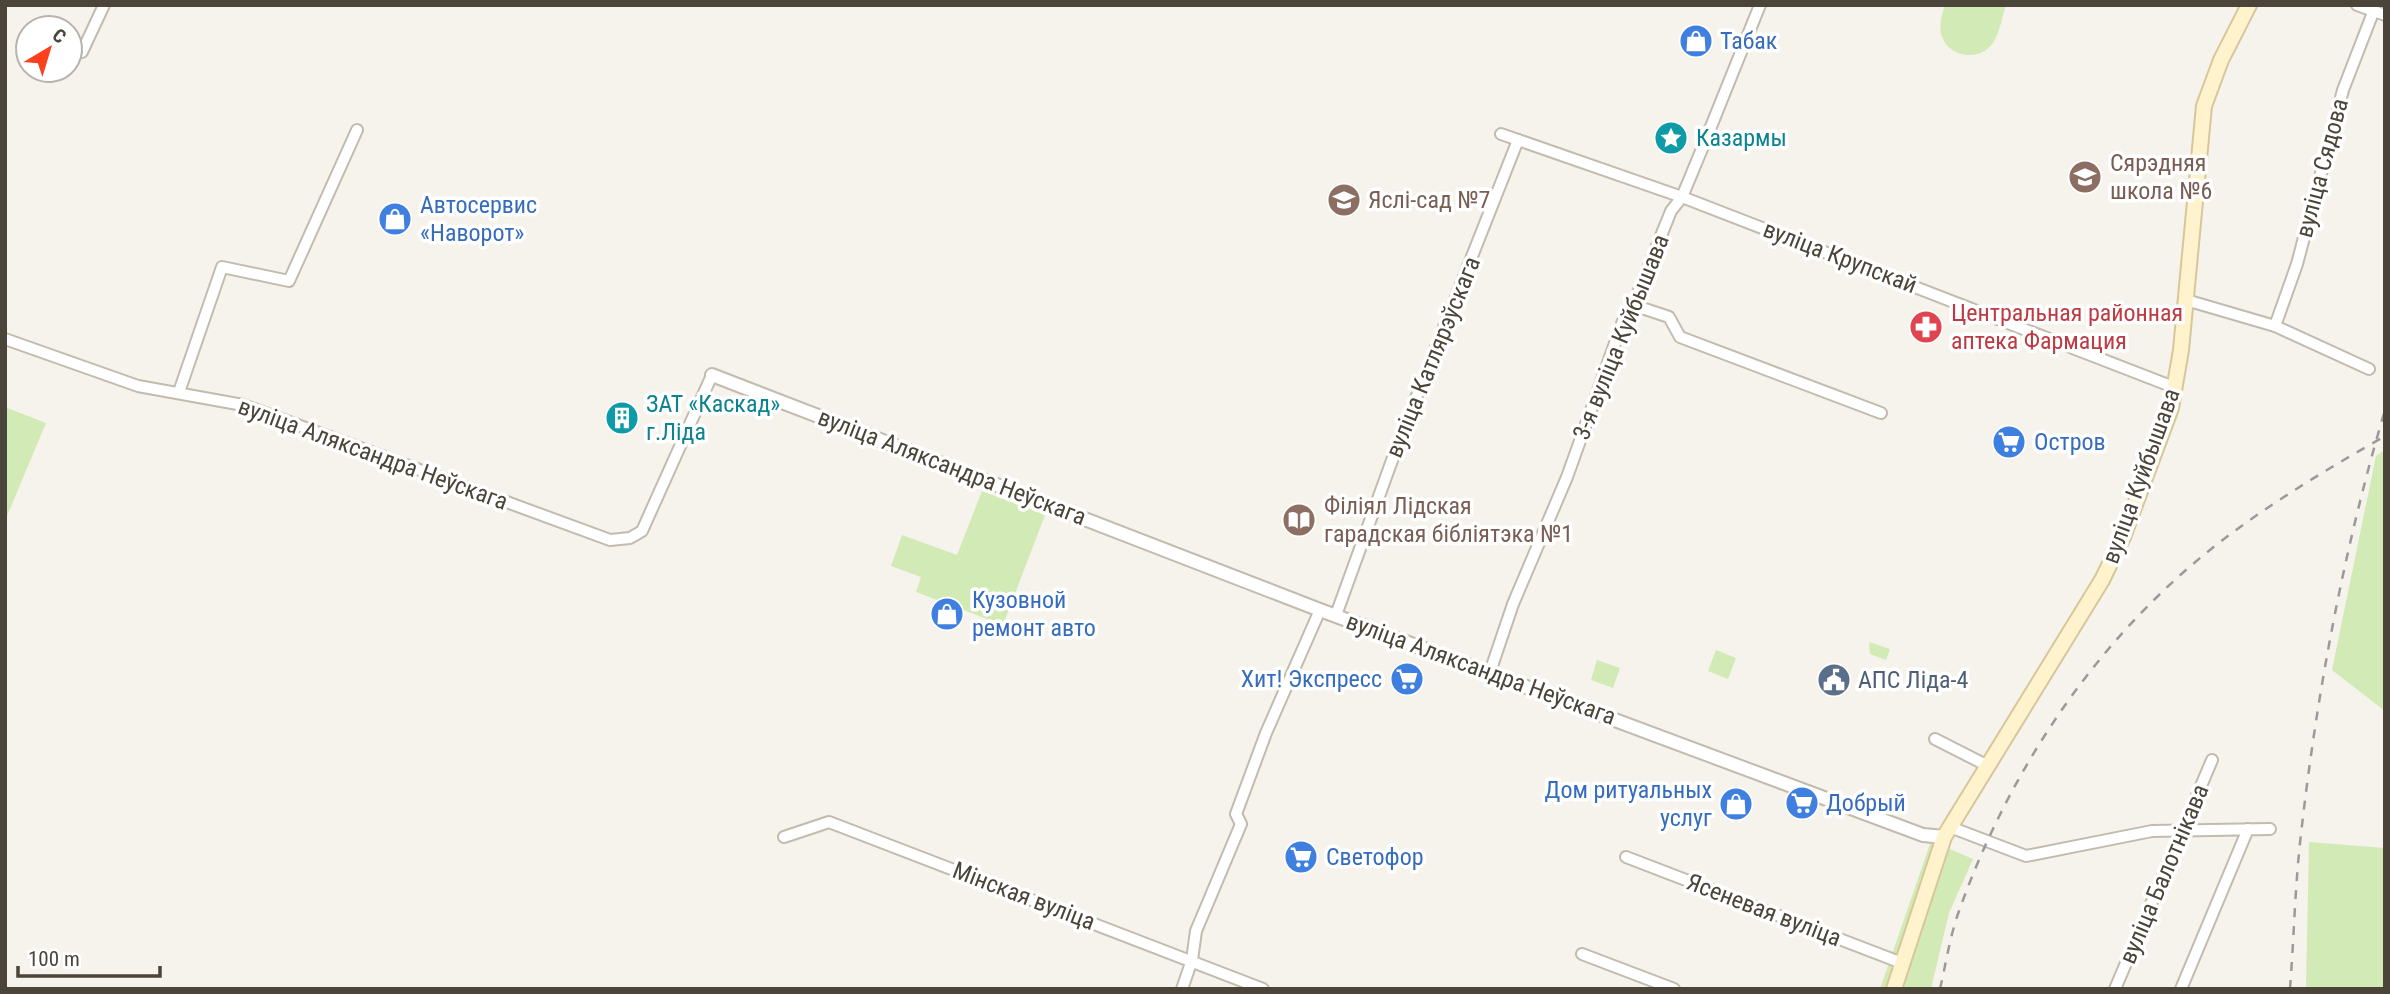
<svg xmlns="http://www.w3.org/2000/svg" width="2390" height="994" viewBox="0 0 2390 994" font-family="'Roboto Condensed',sans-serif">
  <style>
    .green { fill: #d2eab5 }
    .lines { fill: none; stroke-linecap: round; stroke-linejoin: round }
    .minor-casing { stroke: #c2bbae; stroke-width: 14 }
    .tertiary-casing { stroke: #c2bbae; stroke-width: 16 }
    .secondary-casing { stroke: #d6c79b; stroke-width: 18 }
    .minor { stroke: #fff; stroke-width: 10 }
    .tertiary { stroke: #fff; stroke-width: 12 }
    .secondary { stroke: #fff3cd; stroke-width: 14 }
    .rail { stroke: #9a9a9a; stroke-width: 2.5; stroke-dasharray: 9 9; stroke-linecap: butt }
    .labels { text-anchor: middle; stroke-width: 7; stroke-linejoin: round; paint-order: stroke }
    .shop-label { font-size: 24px; fill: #366cbe; stroke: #fff; text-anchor: start }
    .culture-label { font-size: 24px; fill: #0d838f; stroke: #fff; text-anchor: start }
    .education-label { font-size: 24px; fill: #785e54; stroke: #fff; text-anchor: start }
    .street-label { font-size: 24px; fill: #4b4439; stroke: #fff }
    .health-label { font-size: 24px; fill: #be3a42; stroke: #fff; text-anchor: start }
    .service-label { font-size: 24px; fill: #4e5e75; stroke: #fff; text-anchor: start }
  </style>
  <rect width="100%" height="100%" fill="#f6f3ec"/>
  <g class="green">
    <path d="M 1945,5 L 2006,5 C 2002,17 2000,32 1993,43 C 1979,63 1946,57 1941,33 C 1939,23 1942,14 1945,5 Z"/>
    <path d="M 5,407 L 46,423 L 7,516 L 5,515 Z"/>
    <path d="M 2385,450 L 2385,711 L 2332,670 L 2376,456 Z"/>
    <path d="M 982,491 L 1045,515 L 1003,625 L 916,592 L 921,577 L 891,566 L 902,535 L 957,555 Z"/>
    <path d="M 1869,642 L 1890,649 L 1886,660 L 1870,654 Z"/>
    <path d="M 1716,650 L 1736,658 L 1728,679 L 1708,671 Z"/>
    <path d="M 1597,660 L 1620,668 L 1613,688 L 1591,680 Z"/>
    <path d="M 1931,841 L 1973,859 L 1949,913 L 1931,989 L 1880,989 Z"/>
    <path d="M 2309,842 L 2385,848 L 2385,989 L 2306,989 Z"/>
  </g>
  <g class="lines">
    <defs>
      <g id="minor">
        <path d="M 2357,5 L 2385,15"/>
        <path d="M 82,52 L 104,5"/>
        <path d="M 1501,134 L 1682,197 L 2176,388"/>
        <path d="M 2186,300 L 2275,326 L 2369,369"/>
        <path d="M 1633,305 L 1669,317 L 1680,337 L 1881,413"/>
        <path d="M 2275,326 L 2297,264 L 2343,90 L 2374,10"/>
        <path d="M 5,339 L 138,386 L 243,405 L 610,540 L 630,538 L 642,531 L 712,375"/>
        <path d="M 179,392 L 222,267 L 289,281 L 357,130"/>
        <path d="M 1336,615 L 1399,441 L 1518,140"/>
        <path d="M 1490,672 L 1513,604 L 1567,477 L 1624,318 L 1633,305 L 1671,211 L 1682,197 L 1704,144 L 1760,5"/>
        <path d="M 1935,739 L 1988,766"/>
        <path d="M 1950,827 L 2026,856 L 2152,831 L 2270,829"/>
        <path d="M 784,837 L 829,822 L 1263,989"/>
        <path d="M 1626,857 L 1902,963"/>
        <path d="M 1582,954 L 1674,989"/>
        <path d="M 1182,989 L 1192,960 L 1196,931 L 1241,824 L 1236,814 L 1266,733 L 1320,610"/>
        <path d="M 2115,989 L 2212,760"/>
        <path d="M 2181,989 L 2248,829"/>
      </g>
      <path id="tertiary" d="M 712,375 L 1320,610 L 1923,835 L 1944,837"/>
      <path id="secondary" d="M 1894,989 L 1944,837 L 2102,580 L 2123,537 L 2171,408 L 2181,350 L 2204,106 L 2221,60 L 2249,5"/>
    </defs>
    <use href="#minor" class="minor-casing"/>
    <use href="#tertiary" class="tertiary-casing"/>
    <use href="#secondary" class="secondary-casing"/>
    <use href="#minor" class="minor"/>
    <use href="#tertiary" class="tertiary"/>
    <use href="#secondary" class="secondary"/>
    <g class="rail">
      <path d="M 1940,989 C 1946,963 1950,936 1959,911 C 2001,793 2069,682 2159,595 C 2225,530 2305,482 2385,436"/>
      <path d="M 2290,989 C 2294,937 2295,885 2301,834 C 2317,692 2344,548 2385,410"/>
    </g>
  </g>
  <defs>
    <symbol id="shop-disc" viewBox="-11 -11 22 22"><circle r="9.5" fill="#3f7fe0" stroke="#fff"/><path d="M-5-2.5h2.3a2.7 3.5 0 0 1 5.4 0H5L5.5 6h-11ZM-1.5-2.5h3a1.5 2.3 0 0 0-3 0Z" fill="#fff"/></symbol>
    <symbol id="sight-disc" viewBox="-11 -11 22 22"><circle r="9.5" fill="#0f9aa8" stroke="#fff"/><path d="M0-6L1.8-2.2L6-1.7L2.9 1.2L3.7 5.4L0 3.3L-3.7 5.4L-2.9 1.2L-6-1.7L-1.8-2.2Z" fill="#fff"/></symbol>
    <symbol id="school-disc" viewBox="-11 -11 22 22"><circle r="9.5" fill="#8d6e63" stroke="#fff"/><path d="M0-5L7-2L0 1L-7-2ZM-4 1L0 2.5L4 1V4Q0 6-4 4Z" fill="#fff"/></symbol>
    <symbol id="pharmacy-disc" viewBox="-11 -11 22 22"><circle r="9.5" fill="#e0444e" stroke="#fff"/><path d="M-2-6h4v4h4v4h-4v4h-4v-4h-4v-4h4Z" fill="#fff"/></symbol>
    <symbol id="building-disc" viewBox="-11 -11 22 22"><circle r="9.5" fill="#0f9aa8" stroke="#fff"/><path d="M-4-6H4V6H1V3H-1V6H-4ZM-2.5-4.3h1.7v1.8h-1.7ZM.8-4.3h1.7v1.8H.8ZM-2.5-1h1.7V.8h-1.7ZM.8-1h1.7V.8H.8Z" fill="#fff"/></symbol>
    <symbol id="supermarket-disc" viewBox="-11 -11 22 22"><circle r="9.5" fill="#3f7fe0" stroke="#fff"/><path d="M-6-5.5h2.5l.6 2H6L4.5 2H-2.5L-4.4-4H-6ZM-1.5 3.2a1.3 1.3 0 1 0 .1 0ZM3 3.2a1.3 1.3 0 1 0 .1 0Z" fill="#fff"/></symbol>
    <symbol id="library-disc" viewBox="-11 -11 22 22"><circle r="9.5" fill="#8d6e63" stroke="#fff"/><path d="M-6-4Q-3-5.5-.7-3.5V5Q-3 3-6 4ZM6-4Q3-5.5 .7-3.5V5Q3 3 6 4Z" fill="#fff"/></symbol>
    <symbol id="civic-disc" viewBox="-11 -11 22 22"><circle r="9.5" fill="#5c6f8a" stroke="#fff"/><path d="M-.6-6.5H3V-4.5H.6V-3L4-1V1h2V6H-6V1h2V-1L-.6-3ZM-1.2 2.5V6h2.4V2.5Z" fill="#fff"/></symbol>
  </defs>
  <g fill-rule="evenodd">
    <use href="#shop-disc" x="1677" y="22" width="38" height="38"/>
    <use href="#sight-disc" x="1652" y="119" width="38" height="38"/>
    <use href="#school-disc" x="2066" y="158" width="38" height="38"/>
    <use href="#school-disc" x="1325" y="181" width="38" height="38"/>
    <use href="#shop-disc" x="376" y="200" width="38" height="38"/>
    <use href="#pharmacy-disc" x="1907" y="308" width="38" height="38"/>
    <use href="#building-disc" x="603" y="399" width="38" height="38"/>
    <use href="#supermarket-disc" x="1990" y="423" width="38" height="38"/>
    <use href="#library-disc" x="1280" y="501" width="38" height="38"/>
    <use href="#shop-disc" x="928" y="595" width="38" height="38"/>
    <use href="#supermarket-disc" x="1388" y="660" width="38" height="38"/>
    <use href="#civic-disc" x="1815" y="661" width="38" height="38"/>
    <use href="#supermarket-disc" x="1783" y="784" width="38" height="38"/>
    <use href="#shop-disc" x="1717" y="785" width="38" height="38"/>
    <use href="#supermarket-disc" x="1282" y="838" width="38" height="38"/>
  </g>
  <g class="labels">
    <g class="shop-label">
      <text x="1720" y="49">Табак</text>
      <text x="420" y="213">Автосервис<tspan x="420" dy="28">«Наворот»</tspan></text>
      <text x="2034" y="450">Остров</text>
      <text x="972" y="608">Кузовной<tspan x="972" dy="28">ремонт авто</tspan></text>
      <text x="1382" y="687" text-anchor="end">Хит! Экспресс</text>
      <text x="1712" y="798" text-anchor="end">Дом ритуальных<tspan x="1712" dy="28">услуг</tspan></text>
      <text x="1826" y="811">Добрый</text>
      <text x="1326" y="865">Светофор</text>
    </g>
    <g class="culture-label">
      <text x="1696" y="146">Казармы</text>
      <text x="646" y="412">ЗАТ «Каскад»<tspan x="646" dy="28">г.Ліда</tspan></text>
    </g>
    <g class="education-label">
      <text x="2110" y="171">Сярэдняя<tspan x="2110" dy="28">школа №6</tspan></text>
      <text x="1368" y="208">Яслі-сад №7</text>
      <text x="1324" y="514">Філіял Лідская<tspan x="1324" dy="28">гарадская бібліятэка №1</tspan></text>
    </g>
    <g class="street-label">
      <text transform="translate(2322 168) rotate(-75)" y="8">вуліца Сядова</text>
      <text transform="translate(1840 257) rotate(21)" y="8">вуліца Крупскай</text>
      <text transform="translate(1621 337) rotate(-68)" y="8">3-я вуліца Куйбышава</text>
      <text transform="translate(1433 357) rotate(-68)" y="8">вуліца Катлярэўскага</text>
      <text transform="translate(373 454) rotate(20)" y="8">вуліца Аляксандра Неўскага</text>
      <text transform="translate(952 467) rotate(21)" y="8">вуліца Аляксандра Неўскага</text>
      <text transform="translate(2141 476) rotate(-70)" y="8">вуліца Куйбышава</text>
      <text transform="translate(1481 669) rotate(20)" y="8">вуліца Аляксандра Неўскага</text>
      <text transform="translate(2164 874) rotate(-67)" y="8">вуліца Балотнікава</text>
      <text transform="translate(1024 896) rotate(21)" y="8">Мінская вуліца</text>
      <text transform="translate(1764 910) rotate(21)" y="8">Ясеневая вуліца</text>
    </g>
    <g class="health-label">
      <text x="1951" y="321">Центральная районная<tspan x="1951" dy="28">аптека Фармация</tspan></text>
    </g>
    <g class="service-label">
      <text x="1858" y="688">АПС Ліда-4</text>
    </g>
  </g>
  <rect width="2390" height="994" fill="none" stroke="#4b4439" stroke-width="14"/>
  <g transform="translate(49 49) rotate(38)"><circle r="33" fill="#ffffff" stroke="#b7b4b0" stroke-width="2"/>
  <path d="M0-5L12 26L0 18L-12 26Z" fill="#fc3f1d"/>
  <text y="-10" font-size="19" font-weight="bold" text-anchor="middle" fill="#4b4439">С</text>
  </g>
  <path d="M18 966v10h142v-10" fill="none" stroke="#4b4439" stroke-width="3.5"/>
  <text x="28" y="966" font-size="21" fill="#4b4439" stroke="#ffffff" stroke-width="5" paint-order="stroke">100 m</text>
</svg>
